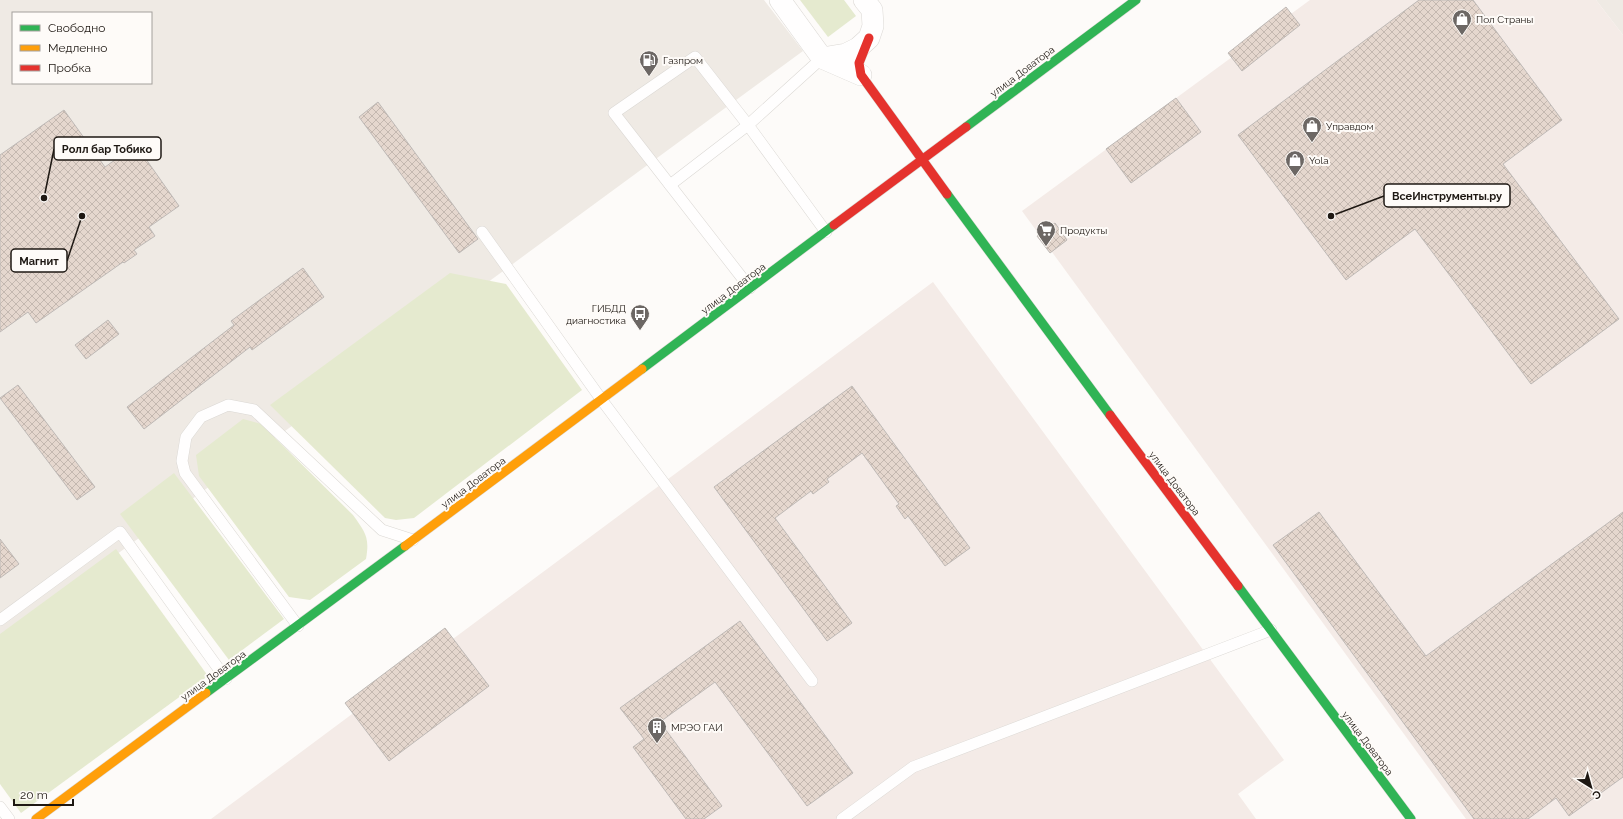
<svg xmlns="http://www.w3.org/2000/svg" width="1623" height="819" viewBox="0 0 1623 819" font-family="Raleway,sans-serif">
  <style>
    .built { fill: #efeae4; fill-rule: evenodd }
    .industrial { fill: #f4ebe7 }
    .grass { fill: #e5eacf }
    .building { fill: url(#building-cross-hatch); stroke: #beb9b6 }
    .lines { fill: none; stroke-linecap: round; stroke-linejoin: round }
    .lane-casing { stroke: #dbd8d4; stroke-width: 12 }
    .street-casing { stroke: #dbd8d4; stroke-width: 22 }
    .fast-casing { stroke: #dbd8d4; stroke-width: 10 }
    .slow-casing { stroke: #dbd8d4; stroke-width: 10 }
    .jam-casing { stroke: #dbd8d4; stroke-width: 10 }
    .lane { stroke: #fffefe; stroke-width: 11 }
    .street { stroke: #fffefe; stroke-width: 21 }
    .fast { stroke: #30b455; stroke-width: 9 }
    .slow { stroke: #ff9f0a; stroke-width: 9 }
    .jam { stroke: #e5322d; stroke-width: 9 }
    .labels { text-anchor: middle; stroke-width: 4; stroke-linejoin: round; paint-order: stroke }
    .poi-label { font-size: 10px; fill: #1e1813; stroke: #fefbf8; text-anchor: start }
    .street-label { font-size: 10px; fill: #1e1813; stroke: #fefbf8 }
    .leader { fill: none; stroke: #1e1813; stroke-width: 1.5 }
    .callout-dot { fill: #1e1813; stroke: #fefbf8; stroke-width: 1.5 }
    .callout { fill: #fefbf8; stroke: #1e1813; stroke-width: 1.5 }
    .callout-label { font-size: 11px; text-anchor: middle; font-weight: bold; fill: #1e1813 }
  </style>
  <defs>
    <pattern id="building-cross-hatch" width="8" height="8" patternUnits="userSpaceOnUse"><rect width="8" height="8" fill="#e5d7ce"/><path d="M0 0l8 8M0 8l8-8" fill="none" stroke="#c4b8b0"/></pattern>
  </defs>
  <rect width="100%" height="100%" fill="#fdfbf9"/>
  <g class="built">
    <path d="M 0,0 L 764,0 L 803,51 L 0,640 ZM 13,13 L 151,13 L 151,83 L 13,83 Z"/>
    <path d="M 1596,0 L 1623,0 L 1623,35 Z"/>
  </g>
  <g class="industrial">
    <path d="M 1310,0 L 1596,0 L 1623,35 L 1623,819 L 1466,819 L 1022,211 Z"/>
    <path d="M 933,282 L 1284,760 L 1238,794 L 1256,819 L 211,819 Z"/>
  </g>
  <g class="grass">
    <path d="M 800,0 L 844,0 L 856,16 L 828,37 Z"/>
    <path d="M 450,273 L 506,284 L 582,390 L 414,518 L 396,520 L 385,518 L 270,405 Z"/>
    <path d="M 243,419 L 261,424 L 353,515 C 365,532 370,537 366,559 L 310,600 L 289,597 L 199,476 L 196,455 Z"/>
    <path d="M 174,473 L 284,619 L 229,660 L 120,514 Z"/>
    <path d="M 116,549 L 208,676 L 21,813 L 0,784 L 0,634 Z"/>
  </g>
  <g class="building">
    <path d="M 1419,0 L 1473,0 L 1562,120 L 1503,164 L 1619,319 L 1531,384 L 1415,229 L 1346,280 L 1238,135 Z"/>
    <path d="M 1286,7 L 1300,25 L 1242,71 L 1228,53 Z"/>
    <path d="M 1176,98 L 1201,132 L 1131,183 L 1106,149 Z"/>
    <path d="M 378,102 L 478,239 L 459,253 L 359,117 Z"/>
    <path d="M 64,110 L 105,167 L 136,145 L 179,206 L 149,227 L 155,236 L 134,250 L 137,254 L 124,263 L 123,262 L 36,323 L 28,312 L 0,332 L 0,155 Z"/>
    <path d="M 1055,223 L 1067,240 L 1050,253 L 1037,236 Z"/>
    <path d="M 303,268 L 324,297 L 252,350 L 250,347 L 144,429 L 127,407 L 234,325 L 231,321 Z"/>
    <path d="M 108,320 L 119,334 L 86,359 L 75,345 Z"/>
    <path d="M 18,385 L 95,487 L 77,500 L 0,398 Z"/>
    <path d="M 852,386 L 970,548 L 945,566 L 908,516 L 905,519 L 896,506 L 899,504 L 862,453 L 827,479 L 829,482 L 813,494 L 811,491 L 775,518 L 852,623 L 827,641 L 714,487 Z"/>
    <path d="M 1319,512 L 1426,656 L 1623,512 L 1623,777 L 1569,816 L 1556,798 L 1528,819 L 1474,819 L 1273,545 Z"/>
    <path d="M 0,539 L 19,564 L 0,578 Z"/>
    <path d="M 740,621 L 853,773 L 807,806 L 715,682 L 660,722 L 722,806 L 704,819 L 686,819 L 633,747 L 644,739 L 620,708 Z"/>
    <path d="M 445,628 L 489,686 L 389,761 L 345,703 Z"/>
  </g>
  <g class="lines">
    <defs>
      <g id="lane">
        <path d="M 670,185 L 748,125 L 822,58"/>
        <path d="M 482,232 L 601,399 L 812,681"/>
        <path d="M 750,288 L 614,113 L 695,57 L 748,125 L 826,232"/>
        <path d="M 0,620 L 120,532 L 226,679"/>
        <path d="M 298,626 L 185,473 L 182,461 L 186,437 L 201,417 L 228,405 L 254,410 L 382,530 L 413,540"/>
        <path d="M 0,807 L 9,819"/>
        <path d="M 842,819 L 913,767 L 1271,630"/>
      </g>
      <g id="street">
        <path d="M 780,0 L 822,58 L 861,75"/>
        <path d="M 822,58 L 846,54 L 858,48 L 869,38 L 873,26 L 872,10 L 864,0"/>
      </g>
      <g id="fast">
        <path d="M 966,127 L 1136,0"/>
        <path d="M 947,194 L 1110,415"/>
        <path d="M 642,369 L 834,225"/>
        <path d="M 1238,586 L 1411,819"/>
        <path d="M 206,693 L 405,546"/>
      </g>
      <g id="slow">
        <path d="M 405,546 L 642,369"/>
        <path d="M 36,819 L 206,693"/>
      </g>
      <g id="jam">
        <path d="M 869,38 L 859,63 L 861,75 L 947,194"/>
        <path d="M 834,225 L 966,127"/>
        <path d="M 1110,415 L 1238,586"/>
      </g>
    </defs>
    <use href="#lane" class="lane-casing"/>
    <use href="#street" class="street-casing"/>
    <use href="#fast" class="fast-casing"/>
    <use href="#slow" class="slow-casing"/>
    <use href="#jam" class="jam-casing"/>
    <use href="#lane" class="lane"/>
    <use href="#street" class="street"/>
    <use href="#fast" class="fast"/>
    <use href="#slow" class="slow"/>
    <use href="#jam" class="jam"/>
  </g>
  <defs>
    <symbol id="shop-pin" viewBox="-11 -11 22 30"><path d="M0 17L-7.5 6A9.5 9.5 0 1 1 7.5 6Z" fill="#6c6764" stroke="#fefbf8"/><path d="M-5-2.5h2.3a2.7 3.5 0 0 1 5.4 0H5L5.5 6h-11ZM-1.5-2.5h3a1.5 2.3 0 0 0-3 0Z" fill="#fff"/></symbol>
    <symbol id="fuel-pin" viewBox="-11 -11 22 30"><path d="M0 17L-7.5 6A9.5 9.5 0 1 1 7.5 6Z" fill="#6c6764" stroke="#fefbf8"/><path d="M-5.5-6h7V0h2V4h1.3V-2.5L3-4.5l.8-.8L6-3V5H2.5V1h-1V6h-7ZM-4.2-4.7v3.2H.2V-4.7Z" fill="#fff"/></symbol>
    <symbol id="supermarket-pin" viewBox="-11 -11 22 30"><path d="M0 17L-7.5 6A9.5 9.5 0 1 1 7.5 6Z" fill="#6c6764" stroke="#fefbf8"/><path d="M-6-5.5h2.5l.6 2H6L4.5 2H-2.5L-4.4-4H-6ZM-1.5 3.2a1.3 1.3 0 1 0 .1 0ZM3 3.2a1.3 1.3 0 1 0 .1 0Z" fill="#fff"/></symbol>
    <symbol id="bus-pin" viewBox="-11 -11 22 30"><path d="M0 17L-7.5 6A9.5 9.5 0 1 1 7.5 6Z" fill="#6c6764" stroke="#fefbf8"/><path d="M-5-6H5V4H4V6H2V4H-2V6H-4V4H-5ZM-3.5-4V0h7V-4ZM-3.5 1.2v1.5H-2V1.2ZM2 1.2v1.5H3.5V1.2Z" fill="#fff"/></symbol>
    <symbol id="building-pin" viewBox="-11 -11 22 30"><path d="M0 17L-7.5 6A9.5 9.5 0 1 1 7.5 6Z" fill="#6c6764" stroke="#fefbf8"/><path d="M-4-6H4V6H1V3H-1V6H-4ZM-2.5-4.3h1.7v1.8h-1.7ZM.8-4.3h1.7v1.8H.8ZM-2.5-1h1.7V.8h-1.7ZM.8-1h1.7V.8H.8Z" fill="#fff"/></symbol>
  </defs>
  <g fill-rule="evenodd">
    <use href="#shop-pin" x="1451" y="8" width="22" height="30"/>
    <use href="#fuel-pin" x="638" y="49" width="22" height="30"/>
    <use href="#shop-pin" x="1301" y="115" width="22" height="30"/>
    <use href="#shop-pin" x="1284" y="149" width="22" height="30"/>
    <use href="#supermarket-pin" x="1035" y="219" width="22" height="30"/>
    <use href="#bus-pin" x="629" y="303" width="22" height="30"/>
    <use href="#building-pin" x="646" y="716" width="22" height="30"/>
  </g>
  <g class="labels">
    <g class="poi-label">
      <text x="1476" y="23">Пол Страны</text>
      <text x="663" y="64">Газпром</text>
      <text x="1326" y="130">Управдом</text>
      <text x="1309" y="164">Yola</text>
      <text x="1060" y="234">Продукты</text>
      <text x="626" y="312" text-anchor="end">ГИБДД<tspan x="626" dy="12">диагностика</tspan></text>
      <text x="671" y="731">МРЭО ГАИ</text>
    </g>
    <g class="street-label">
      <text transform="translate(1022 71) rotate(-37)" y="4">улица Доватора</text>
      <text transform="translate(733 288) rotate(-37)" y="4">улица Доватора</text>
      <text transform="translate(473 482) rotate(-37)" y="4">улица Доватора</text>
      <text transform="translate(1175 483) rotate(53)" y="4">улица Доватора</text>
      <text transform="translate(213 675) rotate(-36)" y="4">улица Доватора</text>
      <text transform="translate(1368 743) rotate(53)" y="4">улица Доватора</text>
    </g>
  </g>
  <path class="leader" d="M44 198L54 149M1331 216L1384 196M82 216L67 261"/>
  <g class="callout-dot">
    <circle cx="44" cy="198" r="4"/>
    <circle cx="1331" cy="216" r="4"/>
    <circle cx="82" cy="216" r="4"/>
  </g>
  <g class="callout">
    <rect x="54" y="137" width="107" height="23" rx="4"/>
    <rect x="1384" y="184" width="126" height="23" rx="4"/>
    <rect x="11" y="249" width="56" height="23" rx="4"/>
  </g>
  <g class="callout-label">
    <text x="107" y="153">Ролл бар Тобико</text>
    <text x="1447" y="200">ВсеИнструменты.ру</text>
    <text x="39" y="265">Магнит</text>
  </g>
  <rect x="12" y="12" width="140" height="72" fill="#fefbf8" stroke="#a4a09c"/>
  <rect x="20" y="25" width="20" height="6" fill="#30b455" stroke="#a4a09c"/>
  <text x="48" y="32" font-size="12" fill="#1e1813">Свободно</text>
  <rect x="20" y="45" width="20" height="6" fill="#ff9f0a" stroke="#a4a09c"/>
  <text x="48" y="52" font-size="12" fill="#1e1813">Медленно</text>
  <rect x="20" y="65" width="20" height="6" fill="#e5322d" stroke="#a4a09c"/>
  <text x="48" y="72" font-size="12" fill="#1e1813">Пробка</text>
  <g transform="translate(1591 787) rotate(143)" stroke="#fefbf8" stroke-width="3" paint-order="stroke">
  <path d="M0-3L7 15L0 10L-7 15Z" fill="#1e1813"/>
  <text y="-6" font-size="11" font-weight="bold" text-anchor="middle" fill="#1e1813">С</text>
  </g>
  <path d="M14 799v6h59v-6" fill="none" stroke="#1e1813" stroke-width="2"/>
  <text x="20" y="799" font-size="12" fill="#1e1813" stroke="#fefbf8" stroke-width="3" paint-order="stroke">20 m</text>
</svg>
